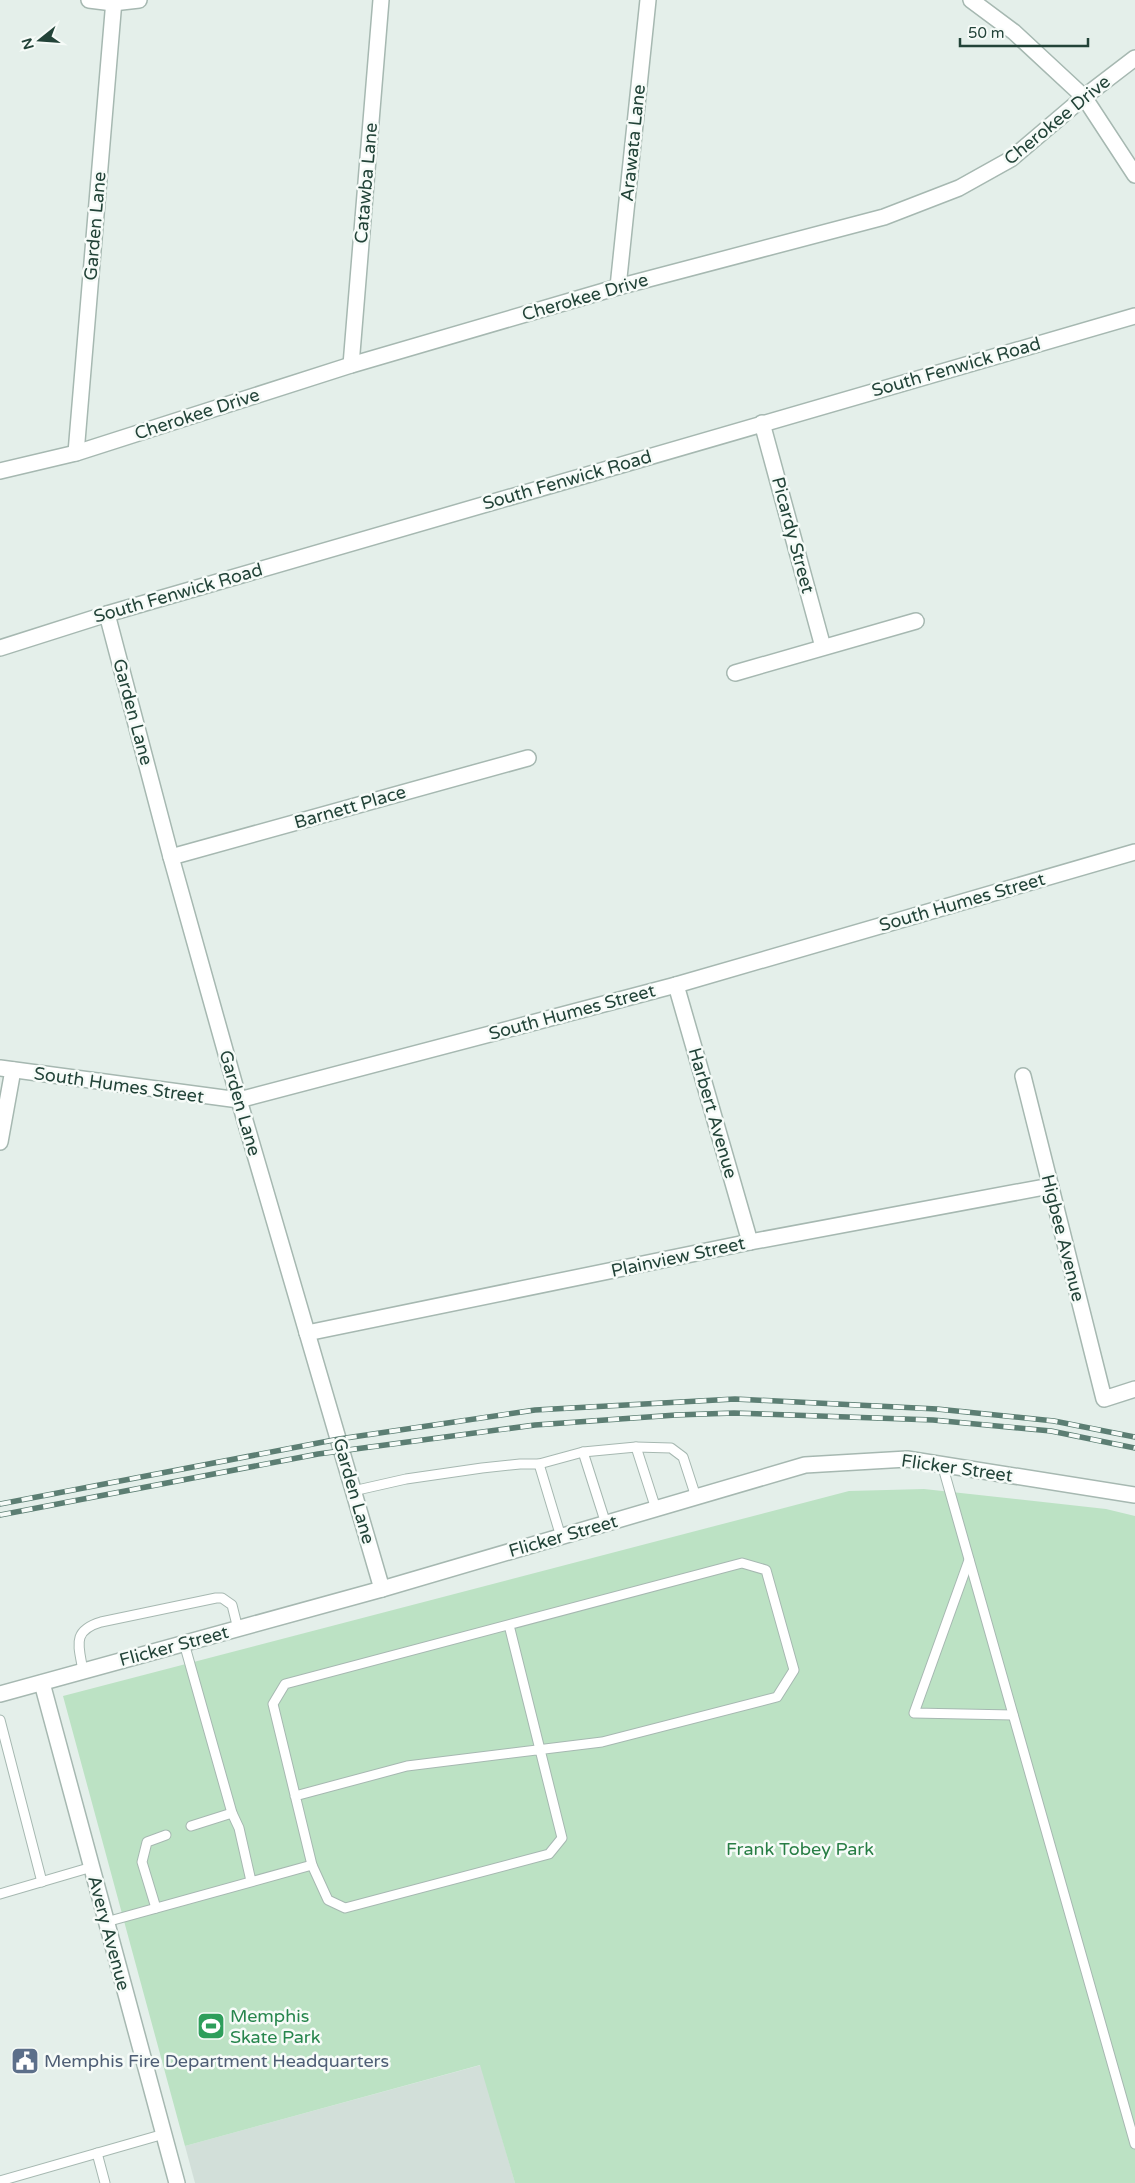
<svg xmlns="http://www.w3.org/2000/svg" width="1135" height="2183" viewBox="0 0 1135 2183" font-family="'Varela Round',sans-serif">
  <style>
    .built { fill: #d2dfd9 }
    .green { fill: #bce2c4 }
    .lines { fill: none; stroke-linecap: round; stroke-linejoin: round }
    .service-casing { stroke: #a6b8b1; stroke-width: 11 }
    .minor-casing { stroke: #a6b8b1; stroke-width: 18 }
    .tertiary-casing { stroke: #a6b8b1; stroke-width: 18 }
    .service { stroke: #fff; stroke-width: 9 }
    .minor { stroke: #fff; stroke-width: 15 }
    .tertiary { stroke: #fff; stroke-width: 15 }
    .rail-casing { stroke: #5c7e73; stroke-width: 5.5 }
    .rail { stroke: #f6fbf8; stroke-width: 4; stroke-dasharray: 11; stroke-linecap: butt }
    .labels { text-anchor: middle; stroke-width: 5; stroke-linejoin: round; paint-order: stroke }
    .street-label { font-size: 18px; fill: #224338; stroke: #f6fbf8 }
    .park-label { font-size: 18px; fill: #287e45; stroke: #f6fbf8 }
    .leisure-label { font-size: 18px; fill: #27864d; stroke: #f6fbf8; text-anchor: start }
    .service-label { font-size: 18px; fill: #4e5e75; stroke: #f6fbf8; text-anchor: start }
  </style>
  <rect width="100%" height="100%" fill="#e4efea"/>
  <path class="built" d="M 481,2065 L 515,2183 L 195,2183 L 185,2146 Z"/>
  <path class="green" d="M 924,1489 L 1106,1509 L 1135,1516 L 1135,2183 L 515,2183 L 480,2065 L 185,2146 L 63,1696 L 849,1491 Z"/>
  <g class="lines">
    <defs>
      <g id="service">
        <path d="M 636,1447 L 656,1509"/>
        <path d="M 583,1452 L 606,1524"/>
        <path d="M 539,1464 L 561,1537"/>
        <path d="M 942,1464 L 1135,2144"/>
        <path d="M 353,1491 L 406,1479 L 482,1468 L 520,1464 L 539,1464 L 583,1452 L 636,1447 L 671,1448 L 683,1457 L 696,1497"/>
        <path d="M 969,1560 L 914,1713 L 1013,1715"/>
        <path d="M 184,1643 L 232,1813 L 239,1828 L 251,1881"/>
        <path d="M 83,1671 C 79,1646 71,1631 101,1622 L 216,1598 L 222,1598 L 232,1605 L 238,1629"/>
        <path d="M 0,1720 L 42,1882"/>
        <path d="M 295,1796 L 407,1766 L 602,1742 L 777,1697 L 794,1670 L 766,1570 L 742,1563 L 285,1684 L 273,1704 L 312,1865 L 328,1900 L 345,1908 L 549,1854 L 562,1838 L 509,1625"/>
        <path d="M 191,1826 L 232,1813"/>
        <path d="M 0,1894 L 92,1867"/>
        <path d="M 156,1908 L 142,1862 L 147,1842 L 166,1835"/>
        <path d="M 106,1922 L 312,1865"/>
        <path d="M 97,2153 L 105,2183"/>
        <path d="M 0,2181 L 164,2134"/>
      </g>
      <g id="minor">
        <path d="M 89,0 L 113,3 L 139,0"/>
        <path d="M 971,0 L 1014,32 L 1084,97 L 1135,175"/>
        <path d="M 618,287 L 648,0"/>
        <path d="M 351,365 L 381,0"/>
        <path d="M 762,423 L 823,647"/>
        <path d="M 0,471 L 76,453 L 351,365 L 618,287 L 884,217 L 959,188 L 1011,159 L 1084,97 L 1135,58"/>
        <path d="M 735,673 L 916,621"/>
        <path d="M 171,857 L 528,758"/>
        <path d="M 676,985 L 750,1242"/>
        <path d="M 0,1068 L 239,1100 L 676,985 L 1135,852"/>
        <path d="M 1023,1076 L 1104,1399 L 1135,1389"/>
        <path d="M 0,1142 L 13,1070"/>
        <path d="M 307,1333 L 750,1242 L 1050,1186"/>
      </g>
      <g id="tertiary">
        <path d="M 76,453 L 114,0"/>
        <path d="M 107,614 L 171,857 L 239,1100 L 382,1589"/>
        <path d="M 0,648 L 107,614 L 1135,316"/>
        <path d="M 42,1683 L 177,2183"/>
        <path d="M 0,1694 L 382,1589 L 805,1465 L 907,1459 L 1135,1495"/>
      </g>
    </defs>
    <use href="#service" class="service-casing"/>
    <use href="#minor" class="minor-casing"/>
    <use href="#tertiary" class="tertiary-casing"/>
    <use href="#service" class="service"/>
    <use href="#minor" class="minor"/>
    <use href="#tertiary" class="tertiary"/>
    <defs>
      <g id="rail">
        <path d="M 0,1504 L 339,1439 L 535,1410 L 735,1399 L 937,1409 L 1054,1421 L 1135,1437"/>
        <path d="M 0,1515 L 318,1454 L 535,1425 L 676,1415 L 734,1413 L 933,1420 L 1051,1431 L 1135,1448"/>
      </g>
    </defs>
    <use href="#rail" class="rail-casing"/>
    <use href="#rail" class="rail"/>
  </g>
  <defs>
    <symbol id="stadium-square" viewBox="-11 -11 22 22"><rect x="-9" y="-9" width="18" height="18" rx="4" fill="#2e9e5b" stroke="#f6fbf8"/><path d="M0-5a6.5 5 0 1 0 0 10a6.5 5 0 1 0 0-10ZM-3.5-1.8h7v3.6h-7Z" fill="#fff"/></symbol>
    <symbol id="civic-square" viewBox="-11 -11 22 22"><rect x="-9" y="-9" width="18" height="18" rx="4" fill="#5c6f8a" stroke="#f6fbf8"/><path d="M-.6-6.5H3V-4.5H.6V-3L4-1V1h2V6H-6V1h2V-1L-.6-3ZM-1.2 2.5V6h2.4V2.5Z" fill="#fff"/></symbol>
  </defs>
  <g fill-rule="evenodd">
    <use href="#stadium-square" x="195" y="2010" width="32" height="32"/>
    <use href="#civic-square" x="9" y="2045" width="32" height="32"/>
  </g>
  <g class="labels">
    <g class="street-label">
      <text transform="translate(1057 120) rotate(-39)" y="6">Cherokee Drive</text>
      <text transform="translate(633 143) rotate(-84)" y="6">Arawata Lane</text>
      <text transform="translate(366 183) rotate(-85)" y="6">Catawba Lane</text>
      <text transform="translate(95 226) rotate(-85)" y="6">Garden Lane</text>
      <text transform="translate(585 297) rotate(-16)" y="6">Cherokee Drive</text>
      <text transform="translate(956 367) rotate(-16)" y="6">South Fenwick Road</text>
      <text transform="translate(197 414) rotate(-18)" y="6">Cherokee Drive</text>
      <text transform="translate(567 480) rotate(-16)" y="6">South Fenwick Road</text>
      <text transform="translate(793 535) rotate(75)" y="6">Picardy Street</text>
      <text transform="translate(178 593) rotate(-16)" y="6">South Fenwick Road</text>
      <text transform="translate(133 712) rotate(75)" y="6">Garden Lane</text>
      <text transform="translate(350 807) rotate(-16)" y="6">Barnett Place</text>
      <text transform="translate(962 902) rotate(-16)" y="6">South Humes Street</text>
      <text transform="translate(572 1012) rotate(-15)" y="6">South Humes Street</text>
      <text transform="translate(119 1085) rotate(8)" y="6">South Humes Street</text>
      <text transform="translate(240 1103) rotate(74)" y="6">Garden Lane</text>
      <text transform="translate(713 1113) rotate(74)" y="6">Harbert Avenue</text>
      <text transform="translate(1063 1238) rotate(76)" y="6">Higbee Avenue</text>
      <text transform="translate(678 1257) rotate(-12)" y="6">Plainview Street</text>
      <text transform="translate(957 1468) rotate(8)" y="6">Flicker Street</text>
      <text transform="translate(354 1491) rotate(74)" y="6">Garden Lane</text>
      <text transform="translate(563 1536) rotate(-16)" y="6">Flicker Street</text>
      <text transform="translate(174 1646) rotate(-15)" y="6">Flicker Street</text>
      <text transform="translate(109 1933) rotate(75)" y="6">Avery Avenue</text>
    </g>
    <g class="park-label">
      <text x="800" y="1855">Frank Tobey Park</text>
    </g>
    <g class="leisure-label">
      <text x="230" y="2022">Memphis<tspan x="230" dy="21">Skate Park</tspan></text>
    </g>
    <g class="service-label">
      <text x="44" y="2067">Memphis Fire Department Headquarters</text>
    </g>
  </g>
  <g transform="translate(40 40) rotate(253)" stroke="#f6fbf8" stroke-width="4" paint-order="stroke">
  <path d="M0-4L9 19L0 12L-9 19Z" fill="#224338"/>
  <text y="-8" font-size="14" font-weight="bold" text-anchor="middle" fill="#224338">N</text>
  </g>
  <path d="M960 38v8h128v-8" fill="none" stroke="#224338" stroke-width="2.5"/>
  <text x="968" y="38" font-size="15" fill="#224338" stroke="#f6fbf8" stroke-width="4" paint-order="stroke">50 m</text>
</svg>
